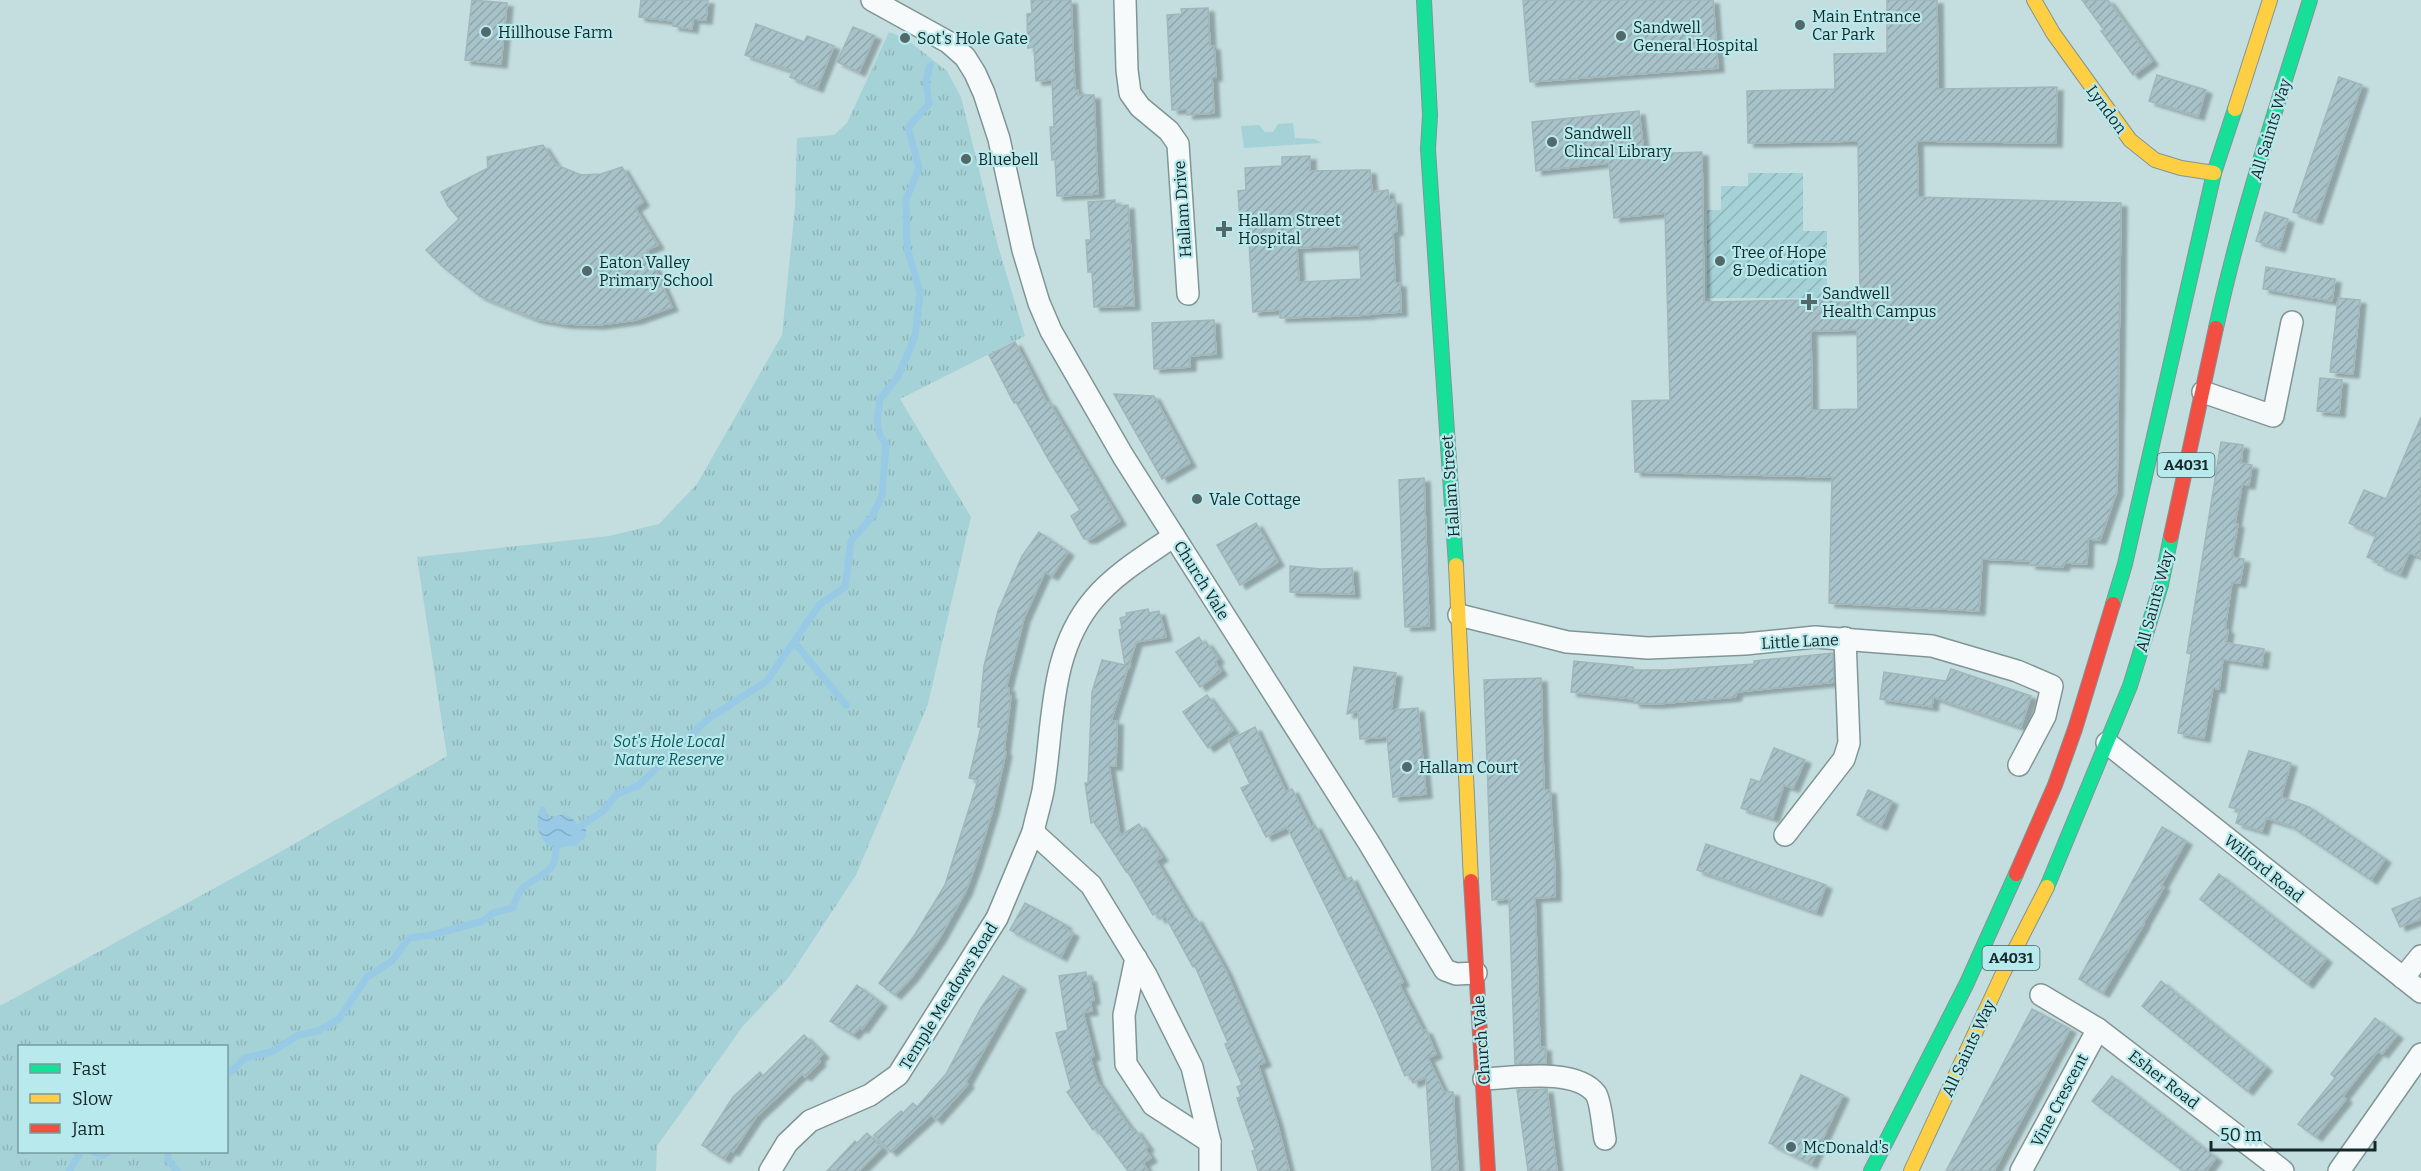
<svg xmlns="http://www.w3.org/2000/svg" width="2421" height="1171" viewBox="0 0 2421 1171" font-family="Bitter,serif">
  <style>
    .grass { fill: #a5d2d6 }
    .park { fill: url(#park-tufts); fill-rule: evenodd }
    .garden { fill: url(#garden-furrows) }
    .water { fill: url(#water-waves) }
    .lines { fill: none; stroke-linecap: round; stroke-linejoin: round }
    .stream { stroke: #98cae6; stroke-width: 7 }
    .building { fill: url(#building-hatch); stroke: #a2b6ba; stroke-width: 1.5; fill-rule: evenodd; filter: url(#shadow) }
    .street-casing { stroke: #819596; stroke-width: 24 }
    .fast-casing { stroke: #819596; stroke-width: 16 }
    .slow-casing { stroke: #819596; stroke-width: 16 }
    .jam-casing { stroke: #819596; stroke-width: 16 }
    .street { stroke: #f6fafa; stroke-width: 21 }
    .fast { stroke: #16e098; stroke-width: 14 }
    .slow { stroke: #ffcf43; stroke-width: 14 }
    .jam { stroke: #f24e42; stroke-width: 14 }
    .poi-dot { fill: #526869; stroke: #b8e9ec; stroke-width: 2 }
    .labels { text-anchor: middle; stroke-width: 4.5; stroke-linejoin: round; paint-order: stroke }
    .shield { fill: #b8e9ec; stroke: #466264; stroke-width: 1.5 }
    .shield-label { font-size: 15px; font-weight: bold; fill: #152829 }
    .poi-label { font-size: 16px; fill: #152829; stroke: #b8e9ec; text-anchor: start }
    .street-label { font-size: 16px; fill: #152829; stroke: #b8e9ec }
    .park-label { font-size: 16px; font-style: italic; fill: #0e5a5f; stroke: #b8e9ec }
  </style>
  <defs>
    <pattern id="park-tufts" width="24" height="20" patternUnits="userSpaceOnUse" patternTransform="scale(1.5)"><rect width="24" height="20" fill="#a5d2d6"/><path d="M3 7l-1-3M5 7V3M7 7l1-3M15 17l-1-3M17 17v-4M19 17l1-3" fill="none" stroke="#8db4b8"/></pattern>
    <pattern id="garden-furrows" width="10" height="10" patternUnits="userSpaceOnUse" patternTransform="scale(1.5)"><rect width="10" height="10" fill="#a5d2d6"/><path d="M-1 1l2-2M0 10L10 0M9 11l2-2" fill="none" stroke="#8db4b8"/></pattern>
    <pattern id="water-waves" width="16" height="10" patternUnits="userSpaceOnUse" patternTransform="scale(1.5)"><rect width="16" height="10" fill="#98cae6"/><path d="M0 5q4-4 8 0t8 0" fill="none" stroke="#82aec5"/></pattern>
    <pattern id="building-hatch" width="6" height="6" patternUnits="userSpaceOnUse" patternTransform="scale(1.5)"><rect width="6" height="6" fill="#a7c2c8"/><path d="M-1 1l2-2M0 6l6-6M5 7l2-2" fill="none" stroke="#8fa7ac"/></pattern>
    <filter id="shadow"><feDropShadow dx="6" dy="4" stdDeviation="1.5" flood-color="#0004"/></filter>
  </defs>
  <rect width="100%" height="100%" fill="#c4dee0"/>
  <path class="grass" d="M 1293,123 L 1295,138 L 1314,139 L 1322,143 L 1244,148 L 1241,126 L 1259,125 L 1265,132 L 1273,132 L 1278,124 Z"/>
  <path class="park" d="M 889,32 L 905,38 L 947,71 L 961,97 L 998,246 L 1025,336 L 900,399 L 971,517 L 928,704 L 856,875 L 789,977 L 743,1026 L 657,1146 L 656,1171 L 0,1171 L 0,1006 L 280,852 L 447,756 L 417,557 L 609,536 L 659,524 L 697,484 L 782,335 L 795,207 L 797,138 L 834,135 L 847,123 ZM 20,1046 L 226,1046 L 226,1152 L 20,1152 Z"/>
  <path class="garden" d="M 1748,173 L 1803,173 L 1803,231 L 1827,231 L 1827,298 L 1707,298 L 1707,210 L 1721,210 L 1721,186 L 1748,186 Z"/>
  <path class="water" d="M 541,806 L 545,807 L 548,818 L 565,814 L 574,820 L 578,827 L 586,828 L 586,837 L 575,846 L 550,847 C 537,836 534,821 541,806 Z"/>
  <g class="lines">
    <g class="stream">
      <path d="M 794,642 L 846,705"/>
      <path d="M 572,832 L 603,811 L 617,794 L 638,786 L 708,719 L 767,681 L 819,605 L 845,587 L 851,541 L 872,517 L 882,495 L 886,444 L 880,436 L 877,421 L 880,399 L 898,376 L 915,337 L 920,293 L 907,248 L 906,200 L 919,168 L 908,127 L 929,104 L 926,81 L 930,65"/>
      <path d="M 226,1074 L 233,1070 L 245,1058 L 271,1052 L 299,1035 L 318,1031 L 339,1019 L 367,977 L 392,961 L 409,938 L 432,935 L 483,921 L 493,913 L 513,908 C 515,902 517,894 521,890 C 536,874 557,876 556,848 L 562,842"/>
      <path d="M 93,1152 L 102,1155 L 108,1152"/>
      <path d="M 168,1152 L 168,1160 L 177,1171"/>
      <path d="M 69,1171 L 81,1152"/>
    </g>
  </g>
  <g class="building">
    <path d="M 472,0 L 507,3 L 501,64 L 465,60 Z"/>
    <path d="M 641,0 L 708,0 L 706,20 L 693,19 L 692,29 L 673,26 L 673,21 L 639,17 Z"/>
    <path d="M 1031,0 L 1071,0 L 1075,90 L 1078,90 L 1078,95 L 1094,95 L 1098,194 L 1057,196 L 1055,159 L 1052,160 L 1050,127 L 1054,127 L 1052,80 L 1036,81 L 1034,47 L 1028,48 L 1027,14 L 1032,13 Z"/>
    <path d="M 1523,0 L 1713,0 L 1718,68 L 1530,82 Z"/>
    <path d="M 1887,0 L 1937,0 L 1938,89 L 2057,87 L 2056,143 L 1917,141 L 1918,197 L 2121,203 L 2117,491 L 2100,540 L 2088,539 L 2087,564 L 2064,563 L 2063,567 L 2030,565 L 2030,561 L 1982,559 L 1979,611 L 1829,603 L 1832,477 L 1635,472 L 1632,401 L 1670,400 L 1665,213 L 1614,218 L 1609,163 L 1536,171 L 1532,122 L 1639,111 L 1644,154 L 1702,152 L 1704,302 L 1860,299 L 1858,141 L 1748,143 L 1747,91 L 1835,89 L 1834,54 L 1887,53 ZM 1857,330 L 1858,409 L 1812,410 L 1811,331 Z"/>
    <path d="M 2082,0 L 2108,0 L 2152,61 L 2133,75 L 2101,31 L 2104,30 Z"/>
    <path d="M 1208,8 L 1210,46 L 1214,46 L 1216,77 L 1212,77 L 1214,113 L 1187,115 L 1187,109 L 1172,110 L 1167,15 L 1182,14 L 1181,9 Z"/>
    <path d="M 756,24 L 804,42 L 807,36 L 834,46 L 817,88 L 790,77 L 793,71 L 745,55 Z"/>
    <path d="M 853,27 L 875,36 L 859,72 L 837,62 Z"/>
    <path d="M 2157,75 L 2206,90 L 2198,116 L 2149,101 Z"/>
    <path d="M 2339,77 L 2362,85 L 2316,220 L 2293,212 Z"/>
    <path d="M 543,145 L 556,165 L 581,175 L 601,174 L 622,167 L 643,202 L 635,208 L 658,245 L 647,250 L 672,307 L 636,320 L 599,325 L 565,324 L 536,319 L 480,296 L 443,267 L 426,250 L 459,219 L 448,206 L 441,192 L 488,168 L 487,157 Z"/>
    <path d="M 1310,156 L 1310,171 L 1370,170 L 1372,192 L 1388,190 L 1389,201 L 1395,200 L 1397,231 L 1393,232 L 1395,283 L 1400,283 L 1401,312 L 1369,314 L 1369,315 L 1280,318 L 1280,310 L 1253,312 L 1248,223 L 1240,223 L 1238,191 L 1246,190 L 1245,168 L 1282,166 L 1282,157 ZM 1359,245 L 1361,279 L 1299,282 L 1297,248 Z"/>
    <path d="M 1115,200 L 1115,206 L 1128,205 L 1134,306 L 1094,307 L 1092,272 L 1088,272 L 1086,240 L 1091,240 L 1088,202 Z"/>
    <path d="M 2265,212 L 2288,219 L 2279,248 L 2256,241 Z"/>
    <path d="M 2266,267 L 2335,279 L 2332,301 L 2263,289 Z"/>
    <path d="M 2338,298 L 2360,300 L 2353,374 L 2330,372 Z"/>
    <path d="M 1214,320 L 1216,354 L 1190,356 L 1190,367 L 1154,369 L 1152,323 Z"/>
    <path d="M 1015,342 L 1047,403 L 1049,402 L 1120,521 L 1091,539 L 1084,539 L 1071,516 L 1080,510 L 1050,462 L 1016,402 L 1014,403 L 989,355 Z"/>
    <path d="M 2320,378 L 2342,380 L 2339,413 L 2317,411 Z"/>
    <path d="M 1114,394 L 1154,396 L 1190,463 L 1162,479 Z"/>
    <path d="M 2421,417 L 2421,557 L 2409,553 L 2400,574 L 2378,565 L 2380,562 L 2367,557 L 2376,535 L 2349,523 L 2364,490 L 2386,499 Z"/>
    <path d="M 2221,442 L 2243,445 L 2241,463 L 2252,465 L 2249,485 L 2242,484 L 2235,523 L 2238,524 L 2232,557 L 2244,559 L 2240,583 L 2232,582 L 2225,629 L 2228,630 L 2226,643 L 2264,649 L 2262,665 L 2223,659 L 2219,689 L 2213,688 L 2204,738 L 2178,733 L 2191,654 L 2187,653 Z"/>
    <path d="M 1424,478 L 1429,626 L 1405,627 L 1399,480 Z"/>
    <path d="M 1256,523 L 1278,562 L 1240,585 L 1217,545 Z"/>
    <path d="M 1039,532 L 1068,552 L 1052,576 L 1045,572 L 1024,618 L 1006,688 L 1009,688 L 1009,696 L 1011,696 L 1004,751 L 1006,752 L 993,809 L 976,864 L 966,891 L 939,939 L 912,977 L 895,995 L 879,983 L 914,936 L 945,885 L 978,780 L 969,778 L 981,727 L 978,727 L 984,666 L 998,611 L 1022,556 Z"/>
    <path d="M 1290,566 L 1321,569 L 1352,568 L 1354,594 L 1290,592 Z"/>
    <path d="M 1148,609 L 1149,613 L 1159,611 L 1166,637 L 1136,642 L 1111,721 L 1117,721 L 1116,766 L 1109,766 L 1120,836 L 1139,824 L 1162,857 L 1156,861 L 1192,920 L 1196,918 L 1226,971 L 1265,1062 L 1258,1065 L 1277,1122 L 1289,1171 L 1258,1171 L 1252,1151 L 1255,1150 L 1237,1098 L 1241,1097 L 1237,1087 L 1242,1085 L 1225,1044 L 1228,1043 L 1195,966 L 1193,967 L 1165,916 L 1160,919 L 1156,913 L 1153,915 L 1126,869 L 1127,873 L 1094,822 L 1091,823 L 1085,783 L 1088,783 L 1092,692 L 1102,660 L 1125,665 L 1119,630 L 1122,629 L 1120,618 L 1127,616 L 1126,613 Z"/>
    <path d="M 1199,637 L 1203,644 L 1206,642 L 1218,659 L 1215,662 L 1221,671 L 1200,687 L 1176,652 Z"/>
    <path d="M 1833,653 L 1834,682 L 1737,692 L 1735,697 L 1657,704 L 1634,703 L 1634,699 L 1571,692 L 1574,661 L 1633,667 L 1633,670 L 1667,670 L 1754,664 L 1754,661 Z"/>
    <path d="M 1354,667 L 1396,673 L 1391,710 L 1418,708 L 1426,794 L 1393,797 L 1387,737 L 1360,739 L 1358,711 L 1347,714 Z"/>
    <path d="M 1951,669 L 2031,696 L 2021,727 L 1933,697 L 1932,707 L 1880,699 L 1884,672 L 1946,681 Z"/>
    <path d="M 1541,678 L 1544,790 L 1550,790 L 1555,871 L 1555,897 L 1535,898 L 1540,1048 L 1545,1047 L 1546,1063 L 1515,1064 L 1509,899 L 1492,900 L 1484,680 Z"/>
    <path d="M 1207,695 L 1233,730 L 1208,748 L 1183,712 Z"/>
    <path d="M 1255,727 L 1286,792 L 1292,789 L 1311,827 L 1315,825 L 1344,881 L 1351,877 L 1403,982 L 1399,984 L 1423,1031 L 1426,1030 L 1436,1054 L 1428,1058 L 1444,1092 L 1453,1092 L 1458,1171 L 1432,1171 L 1426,1077 L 1413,1083 L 1409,1074 L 1405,1076 L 1377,1011 L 1287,827 L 1266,837 L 1241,788 L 1250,784 L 1229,740 Z"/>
    <path d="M 1774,748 L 1805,760 L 1793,788 L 1784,785 L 1773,818 L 1741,808 L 1751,779 L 1760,782 Z"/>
    <path d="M 2249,751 L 2291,763 L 2281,797 L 2309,807 L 2385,859 L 2371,880 L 2289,825 L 2266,818 L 2262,831 L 2236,823 L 2240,810 L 2229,807 Z"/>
    <path d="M 1868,790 L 1892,801 L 1881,826 L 1857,815 Z"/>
    <path d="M 2162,827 L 2186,841 L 2161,886 L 2164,887 L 2143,924 L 2144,924 L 2103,993 L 2079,979 Z"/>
    <path d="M 1706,844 L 1826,885 L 1816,912 L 1697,870 Z"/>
    <path d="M 2219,874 L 2326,959 L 2307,984 L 2200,899 Z"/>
    <path d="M 2421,897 L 2421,919 L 2400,927 L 2392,909 Z"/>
    <path d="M 1025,903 L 1066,925 L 1064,928 L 1073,933 L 1061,957 L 1010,930 Z"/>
    <path d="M 1086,972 L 1087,979 L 1090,978 L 1094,1000 L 1090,1001 L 1092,1011 L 1083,1012 L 1094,1056 L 1090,1057 L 1097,1081 L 1132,1131 L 1135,1129 L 1148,1147 L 1145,1149 L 1151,1158 L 1143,1163 L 1148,1171 L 1128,1171 L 1096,1128 L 1093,1130 L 1067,1092 L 1071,1089 L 1056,1033 L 1068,1030 L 1059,976 Z"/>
    <path d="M 1003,976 L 1020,986 L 966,1082 L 968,1084 L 936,1120 L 931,1115 L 891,1152 L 874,1135 L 901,1111 L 903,1113 L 913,1103 L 917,1107 L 946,1074 L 981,1008 Z"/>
    <path d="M 2161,981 L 2266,1067 L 2247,1091 L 2142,1006 Z"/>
    <path d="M 857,985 L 881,1003 L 862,1029 L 860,1027 L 853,1035 L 830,1021 Z"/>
    <path d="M 2032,1009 L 2070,1029 L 1994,1171 L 1946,1171 Z"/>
    <path d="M 2375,1018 L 2397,1035 L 2382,1054 L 2378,1051 L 2343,1096 L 2346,1099 L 2316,1137 L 2298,1124 L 2335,1078 L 2331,1074 Z"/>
    <path d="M 804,1035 L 823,1054 L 818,1059 L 820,1062 L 805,1077 L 802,1074 L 756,1117 L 733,1152 L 730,1150 L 724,1159 L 702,1145 L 733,1097 L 760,1072 L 763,1076 Z"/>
    <path d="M 1801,1075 L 1843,1095 L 1811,1164 L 1769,1143 Z"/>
    <path d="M 2112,1076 L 2216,1158 L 2206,1171 L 2183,1171 L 2092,1101 Z"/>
    <path d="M 1547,1089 L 1557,1171 L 1528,1171 L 1517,1090 Z"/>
    <path d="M 867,1133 L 882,1148 L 859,1171 L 827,1171 L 855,1141 L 857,1143 Z"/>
  </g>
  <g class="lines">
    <defs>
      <g id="street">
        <path d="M 872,0 L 948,42 L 965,57 L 975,73 L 984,93 L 999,139 L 1023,250 L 1039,303 L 1051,331 L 1123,456 L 1369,843 L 1445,970 L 1456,974 L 1476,973"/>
        <path d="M 1125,0 L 1127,70 L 1130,93 L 1140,107 L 1169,131 L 1178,144 L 1188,294"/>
        <path d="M 2203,392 L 2273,416 L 2292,322"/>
        <path d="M 1459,615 L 1567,642 L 1648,648 L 1745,644 L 1815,637 L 1932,646 L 2017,671 L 2052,686 L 2045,716 L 2019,765"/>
        <path d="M 2107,743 L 2421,992"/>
        <path d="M 1033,832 C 1036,818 1040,805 1043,791 C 1054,725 1048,653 1094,599 C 1116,573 1147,555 1174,536"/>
        <path d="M 1785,835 L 1844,759 L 1849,743 L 1845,638"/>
        <path d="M 1136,958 L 1124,1015 L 1126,1064 L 1153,1105 L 1210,1142"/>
        <path d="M 2403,978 L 2421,956"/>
        <path d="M 2041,995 L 2098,1029 L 2283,1171"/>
        <path d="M 1484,1079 C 1513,1078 1576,1067 1596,1094 C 1601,1102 1603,1129 1605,1139"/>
        <path d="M 770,1171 L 787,1143 L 810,1121 L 870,1095 L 898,1075 L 997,918 L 1033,832 L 1091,885 L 1146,975 L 1192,1067 L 1210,1142 L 1210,1171"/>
        <path d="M 2021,1171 L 2098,1029"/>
        <path d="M 2339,1171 L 2421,1054"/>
      </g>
      <g id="fast">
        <path d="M 1424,0 L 1430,115 L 1428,149 L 1456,565"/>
        <path d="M 2216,328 C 2240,217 2276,109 2310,0"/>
        <path d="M 2113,604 L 2125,564 L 2214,173 L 2235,109"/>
        <path d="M 2047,887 L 2130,686 L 2161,585 L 2171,536"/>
        <path d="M 1871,1171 L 1966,985 L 2016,874"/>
      </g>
      <g id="slow">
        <path d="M 2034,0 L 2053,33 L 2130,140 L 2155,160 L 2181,168 L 2214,173"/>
        <path d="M 2235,109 L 2270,0"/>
        <path d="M 1456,565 L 1471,881"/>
        <path d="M 1911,1171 L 2003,973 L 2047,887"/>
      </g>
      <g id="jam">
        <path d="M 2171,536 L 2216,328"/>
        <path d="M 2016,874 L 2055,785 L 2075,729 L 2113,604"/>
        <path d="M 1471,881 L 1488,1171"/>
      </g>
    </defs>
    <use href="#street" class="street-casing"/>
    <use href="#fast" class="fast-casing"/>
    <use href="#slow" class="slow-casing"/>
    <use href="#jam" class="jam-casing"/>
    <use href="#street" class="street"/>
    <use href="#fast" class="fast"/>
    <use href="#slow" class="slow"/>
    <use href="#jam" class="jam"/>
  </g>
  <g class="poi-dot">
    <circle cx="1800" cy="25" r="6"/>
    <circle cx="486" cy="32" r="6"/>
    <circle cx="1621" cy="36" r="6"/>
    <circle cx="905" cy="38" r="6"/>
    <circle cx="1552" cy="142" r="6"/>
    <circle cx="966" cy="159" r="6"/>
    <path d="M1221 220h6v6h6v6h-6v6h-6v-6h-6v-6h6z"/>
    <circle cx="1720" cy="261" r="6"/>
    <circle cx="587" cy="271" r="6"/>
    <path d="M1806 293h6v6h6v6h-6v6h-6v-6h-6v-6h6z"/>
    <circle cx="1197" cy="499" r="6"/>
    <circle cx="1407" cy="767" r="6"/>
    <circle cx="1791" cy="1147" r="6"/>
  </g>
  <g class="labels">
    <g class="shield">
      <rect x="2157.5" y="453" width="57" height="24" rx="4.5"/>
      <rect x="1982.5" y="946" width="57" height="24" rx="4.5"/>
    </g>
    <g class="shield-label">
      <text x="2186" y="470">A4031</text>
      <text x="2011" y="963">A4031</text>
    </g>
    <g class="poi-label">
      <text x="1812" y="22">Main Entrance<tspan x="1812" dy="18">Car Park</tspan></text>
      <text x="1633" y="33">Sandwell<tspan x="1633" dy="18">General Hospital</tspan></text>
      <text x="498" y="38">Hillhouse Farm</text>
      <text x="917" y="44">Sot's Hole Gate</text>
      <text x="1564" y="139">Sandwell<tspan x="1564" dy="18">Clincal Library</tspan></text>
      <text x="978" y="165">Bluebell</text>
      <text x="1238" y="226">Hallam Street<tspan x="1238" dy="18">Hospital</tspan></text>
      <text x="1732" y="258">Tree of Hope<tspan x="1732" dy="18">&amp; Dedication</tspan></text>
      <text x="599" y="268">Eaton Valley<tspan x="599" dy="18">Primary School</tspan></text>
      <text x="1822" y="299">Sandwell<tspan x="1822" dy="18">Health Campus</tspan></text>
      <text x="1209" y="505">Vale Cottage</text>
      <text x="1419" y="773">Hallam Court</text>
      <text x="1803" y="1153">McDonald's</text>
    </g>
    <g class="street-label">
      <text transform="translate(2107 109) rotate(53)" y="6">Lyndon</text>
      <text transform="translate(2270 129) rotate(-73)" y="6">All Saints Way</text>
      <text transform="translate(1182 209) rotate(-94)" y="6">Hallam Drive</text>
      <text transform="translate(1450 486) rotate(-94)" y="6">Hallam Street</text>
      <text transform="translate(1202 580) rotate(58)" y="6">Church Vale</text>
      <text transform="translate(2154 601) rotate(-75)" y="6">All Saints Way</text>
      <text transform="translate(1800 641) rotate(-3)" y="6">Little Lane</text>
      <text transform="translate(2264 868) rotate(39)" y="6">Wilford Road</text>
      <text transform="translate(948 996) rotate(-58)" y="6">Temple Meadows Road</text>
      <text transform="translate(1481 1040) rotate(-94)" y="6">Church Vale</text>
      <text transform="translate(1968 1048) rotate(-65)" y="6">All Saints Way</text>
      <text transform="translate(2164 1079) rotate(38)" y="6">Esher Road</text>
      <text transform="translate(2059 1100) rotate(-62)" y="6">Vine Crescent</text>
    </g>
    <g class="park-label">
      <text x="669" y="747">Sot's Hole Local<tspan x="669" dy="18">Nature Reserve</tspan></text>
    </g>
  </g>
  <rect x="18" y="1045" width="210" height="108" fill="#b8e9ec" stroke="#779c9e" stroke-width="1.5"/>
  <rect x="30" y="1064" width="30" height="9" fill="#16e098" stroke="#779c9e" stroke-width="1.5"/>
  <text x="72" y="1075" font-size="18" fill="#152829">Fast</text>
  <rect x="30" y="1094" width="30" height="9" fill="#ffcf43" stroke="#779c9e" stroke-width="1.5"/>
  <text x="72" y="1105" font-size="18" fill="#152829">Slow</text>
  <rect x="30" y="1124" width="30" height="9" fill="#f24e42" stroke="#779c9e" stroke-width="1.5"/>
  <text x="72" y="1135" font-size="18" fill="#152829">Jam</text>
  <path d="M2211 1141v9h164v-9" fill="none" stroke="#152829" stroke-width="3"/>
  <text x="2220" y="1141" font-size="18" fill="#152829" stroke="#b8e9ec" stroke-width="4.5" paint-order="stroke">50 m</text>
</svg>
